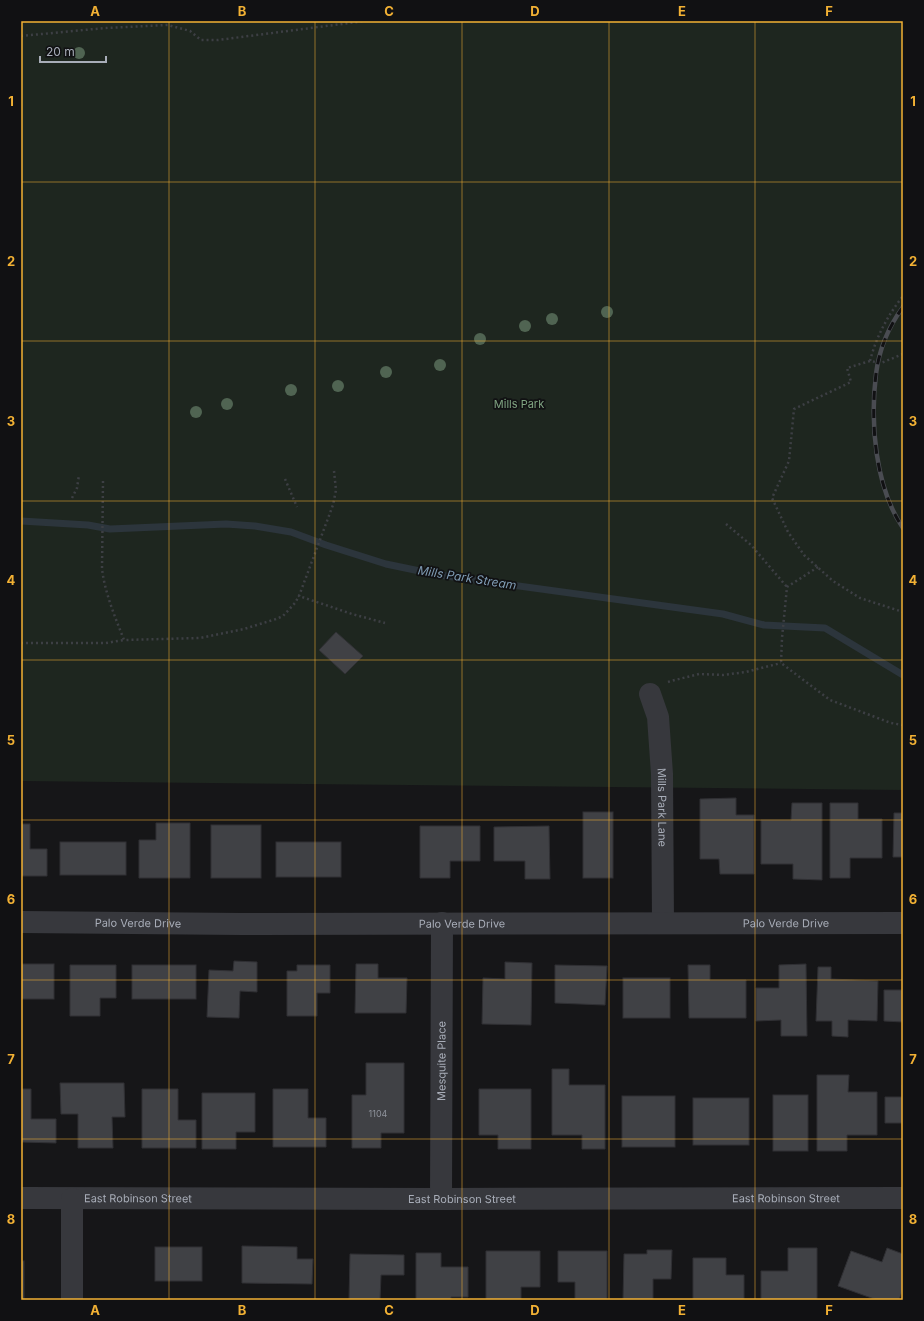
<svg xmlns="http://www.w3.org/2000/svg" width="924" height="1321" viewBox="0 0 924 1321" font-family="Inter,sans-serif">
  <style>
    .green { fill: #1e261f }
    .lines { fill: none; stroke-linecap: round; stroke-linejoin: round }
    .stream { stroke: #2c353c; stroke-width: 7 }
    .building { fill: #404145; stroke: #303034 }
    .path { stroke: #3d3f44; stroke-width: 2.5; stroke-dasharray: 2 3; stroke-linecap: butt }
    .minor { stroke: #37383d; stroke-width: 22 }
    .rail-casing { stroke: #4a4c52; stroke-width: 4.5 }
    .rail { stroke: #111113; stroke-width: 3; stroke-dasharray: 9; stroke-linecap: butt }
    .tree { fill: #506452 }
    .grid { fill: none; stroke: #f2b134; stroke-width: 1; stroke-opacity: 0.55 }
    .labels { text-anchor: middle; stroke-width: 3.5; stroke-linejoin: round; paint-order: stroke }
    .number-label { font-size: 9px; fill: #8e929b }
    .park-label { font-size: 11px; fill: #7fa381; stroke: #111113 }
    .street-label { font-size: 11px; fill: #a8adb8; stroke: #111113 }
    .water-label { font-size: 12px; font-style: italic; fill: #7f9bb3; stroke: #111113 }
    .neatline { fill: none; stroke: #f2b134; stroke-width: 1.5 }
    .grid-label { font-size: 13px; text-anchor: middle; font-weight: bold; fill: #f2b134 }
  </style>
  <rect width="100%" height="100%" fill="#161618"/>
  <path class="green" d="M 21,21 L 903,21 L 903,790 L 21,781 Z"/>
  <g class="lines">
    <path class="stream" d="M 21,521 L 88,525 L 110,529 L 226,524 L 255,526 L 291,532 L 326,545 L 386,564 L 439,575 L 723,614 L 764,625 L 825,628 L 903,675"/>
  </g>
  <g class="building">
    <path d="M 336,632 L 363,656 L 345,674 L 319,650 Z"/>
    <path d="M 736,798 L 736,815 L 754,815 L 754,874 L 720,874 L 719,859 L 700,859 L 700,799 Z"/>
    <path d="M 792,803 L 822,803 L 822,880 L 793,879 L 793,864 L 761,864 L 761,820 L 791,820 Z"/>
    <path d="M 830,803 L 858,803 L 858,819 L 882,819 L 882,858 L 850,858 L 850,878 L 830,878 Z"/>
    <rect x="583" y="812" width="30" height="66"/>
    <path d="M 894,813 L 903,813 L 903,857 L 893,857 Z"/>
    <path d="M 156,823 L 190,823 L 190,878 L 139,878 L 139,840 L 156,840 Z"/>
    <path d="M 21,824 L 30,824 L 30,849 L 47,849 L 47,876 L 21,876 Z"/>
    <rect x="211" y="825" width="50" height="53"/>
    <path d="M 420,826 L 480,826 L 480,861 L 450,861 L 450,878 L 420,878 Z"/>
    <path d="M 549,826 L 550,879 L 525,879 L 525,861 L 494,861 L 494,827 Z"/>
    <rect x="60" y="842" width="66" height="33"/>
    <rect x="276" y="842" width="65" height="35"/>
    <path d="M 234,961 L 257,962 L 257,992 L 240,991 L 239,1018 L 207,1017 L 209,970 L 233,971 Z"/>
    <path d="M 505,962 L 532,963 L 531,1025 L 482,1024 L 483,978 L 505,979 Z"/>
    <rect x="21" y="964" width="33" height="35"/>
    <path d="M 356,964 L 378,964 L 378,978 L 407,978 L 406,1013 L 355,1013 Z"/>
    <path d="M 806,964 L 807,1036 L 781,1036 L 781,1020 L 756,1021 L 756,988 L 779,988 L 779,965 Z"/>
    <path d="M 70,965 L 116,965 L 116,998 L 100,998 L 100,1016 L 70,1016 Z"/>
    <rect x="132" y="965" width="64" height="34"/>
    <path d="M 297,965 L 330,965 L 330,993 L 317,993 L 317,1016 L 287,1016 L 287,971 L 297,971 Z"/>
    <path d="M 555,965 L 607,966 L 605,1005 L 555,1003 Z"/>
    <path d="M 688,965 L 710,965 L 710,980 L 746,980 L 746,1018 L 689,1018 Z"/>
    <path d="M 818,967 L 831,967 L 831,979 L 878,981 L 877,1021 L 848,1020 L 848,1037 L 832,1036 L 832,1021 L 816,1021 Z"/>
    <rect x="623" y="978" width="47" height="40"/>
    <path d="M 884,990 L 903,990 L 903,1022 L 884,1021 Z"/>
    <path d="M 366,1063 L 404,1063 L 404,1133 L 381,1133 L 381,1148 L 352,1148 L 352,1095 L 366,1095 Z"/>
    <path d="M 552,1069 L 569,1069 L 569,1085 L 605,1085 L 605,1149 L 582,1149 L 582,1135 L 552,1135 Z"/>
    <path d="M 817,1075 L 849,1075 L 848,1092 L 877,1092 L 877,1135 L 847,1135 L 847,1151 L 817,1151 Z"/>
    <path d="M 60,1083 L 124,1083 L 125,1117 L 112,1117 L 113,1148 L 78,1148 L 78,1114 L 61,1114 Z"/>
    <path d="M 902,1085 L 903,1085 L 903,1148 L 902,1123 L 885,1123 L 885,1097 L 902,1097 Z"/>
    <path d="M 21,1089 L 31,1089 L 31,1119 L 56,1119 L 56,1143 L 21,1142 Z"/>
    <path d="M 142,1089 L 178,1089 L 178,1120 L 196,1120 L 196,1148 L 142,1148 Z"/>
    <path d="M 273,1089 L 308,1089 L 308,1118 L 326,1118 L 326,1147 L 273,1147 Z"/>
    <path d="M 479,1089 L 531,1089 L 531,1149 L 498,1149 L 498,1135 L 479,1135 Z"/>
    <path d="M 202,1093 L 255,1093 L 255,1132 L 236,1132 L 236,1149 L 202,1149 Z"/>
    <rect x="773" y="1095" width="35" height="56"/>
    <rect x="622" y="1096" width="53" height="51"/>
    <rect x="693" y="1098" width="56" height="47"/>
    <path d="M 242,1246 L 297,1247 L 297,1259 L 313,1259 L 312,1284 L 242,1283 Z"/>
    <rect x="155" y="1247" width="47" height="34"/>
    <path d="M 788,1248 L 817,1248 L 817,1300 L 761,1300 L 761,1271 L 788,1271 Z"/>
    <path d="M 887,1248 L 903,1254 L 903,1289 L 899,1300 L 877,1300 L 838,1286 L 851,1251 L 882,1262 Z"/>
    <path d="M 647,1250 L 672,1250 L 671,1279 L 653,1279 L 653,1300 L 623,1300 L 624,1254 L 647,1254 Z"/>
    <path d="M 486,1251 L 540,1251 L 540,1287 L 521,1287 L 521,1300 L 486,1300 Z"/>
    <path d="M 558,1251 L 607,1251 L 607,1300 L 575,1300 L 575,1282 L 558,1282 Z"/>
    <path d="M 416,1253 L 441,1253 L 441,1267 L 468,1267 L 468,1297 L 451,1297 L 451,1300 L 416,1300 Z"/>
    <path d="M 350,1254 L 404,1255 L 404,1275 L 381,1275 L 380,1300 L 349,1300 Z"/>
    <path d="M 693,1258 L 726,1258 L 726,1275 L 744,1275 L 744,1300 L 693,1300 Z"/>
    <rect x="21" y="1261" width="3" height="39"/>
  </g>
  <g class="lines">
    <g class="path">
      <path d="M 21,36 L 105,28 L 168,25 L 190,31 L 201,40 L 218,40 L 365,21"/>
      <path d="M 903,354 L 881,363 L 870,361 L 847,368 L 851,382 L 794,409 L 789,461 L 772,498 L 788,532 L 804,555 L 833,581 L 860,598 L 903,612"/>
      <path d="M 870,361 C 876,337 888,315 903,296"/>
      <path d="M 334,471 L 336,490 L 333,505 L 299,596 L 352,614 L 385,623"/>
      <path d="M 285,479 L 297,507"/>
      <path d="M 103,481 L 102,569 C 105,593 115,617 124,640 L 200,638 L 244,629 L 276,619 L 283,616 L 295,603 L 299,596"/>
      <path d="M 72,498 L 77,488 L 79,475"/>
      <path d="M 726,524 L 751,545 L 787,587"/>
      <path d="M 818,567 L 787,587 L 782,638 L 781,663 L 830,700 L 891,723 L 903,725"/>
      <path d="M 21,643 L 106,643 L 124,640"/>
      <path d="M 668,682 L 671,681 L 699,674 L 723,675 L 746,672 L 781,663"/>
    </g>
    <g class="minor">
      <path id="s1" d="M 650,694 L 658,717 L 662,774 L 663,923"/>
      <path id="s2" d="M 21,922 L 241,924 L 903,923"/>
      <path id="s3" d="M 21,1198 L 441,1199 L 903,1198"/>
      <path d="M 72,1199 L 72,1300"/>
      <path id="s4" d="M 441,1199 L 442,923"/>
    </g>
    <defs>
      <path id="rail" d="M 903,307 C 889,326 879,350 876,374 C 870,423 875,487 903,528"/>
    </defs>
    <use href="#rail" class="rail-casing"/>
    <use href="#rail" class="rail"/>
  </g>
  <g class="tree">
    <circle cx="79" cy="53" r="6"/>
    <circle cx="607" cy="312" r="6"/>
    <circle cx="552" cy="319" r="6"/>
    <circle cx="525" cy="326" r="6"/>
    <circle cx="480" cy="339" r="6"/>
    <circle cx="440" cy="365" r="6"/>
    <circle cx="386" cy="372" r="6"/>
    <circle cx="338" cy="386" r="6"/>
    <circle cx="291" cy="390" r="6"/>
    <circle cx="227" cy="404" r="6"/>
    <circle cx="196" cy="412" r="6"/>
  </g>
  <path class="grid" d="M 169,21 L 169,1300M 315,21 L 315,1300M 462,21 L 462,1300M 609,21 L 609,1300M 755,21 L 755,1300M 21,182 L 903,182M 21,341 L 903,341M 21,501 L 903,501M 21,660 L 903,660M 21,820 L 903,820M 21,980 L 903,980M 21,1139 L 903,1139"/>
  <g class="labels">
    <g class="number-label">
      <text x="378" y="1117">1104</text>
    </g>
    <g class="park-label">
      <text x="519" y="408">Mills Park</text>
    </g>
    <g class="street-label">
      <text dy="4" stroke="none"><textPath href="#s1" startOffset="115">Mills Park Lane</textPath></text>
      <text dy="4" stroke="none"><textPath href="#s2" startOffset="117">Palo Verde Drive</textPath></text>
      <text dy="4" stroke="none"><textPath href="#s2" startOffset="441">Palo Verde Drive</textPath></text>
      <text dy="4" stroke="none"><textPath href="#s2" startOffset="765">Palo Verde Drive</textPath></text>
      <text dy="4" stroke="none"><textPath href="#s4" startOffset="138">Mesquite Place</textPath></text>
      <text dy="4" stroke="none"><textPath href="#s3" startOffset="765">East Robinson Street</textPath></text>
      <text dy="4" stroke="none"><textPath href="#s3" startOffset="117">East Robinson Street</textPath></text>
      <text dy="4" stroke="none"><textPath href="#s3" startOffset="441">East Robinson Street</textPath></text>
    </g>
    <g class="water-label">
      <text transform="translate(467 578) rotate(9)" y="4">Mills Park Stream</text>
    </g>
  </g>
  <rect width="924" height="1321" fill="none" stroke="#111113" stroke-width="44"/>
  <path d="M40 56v6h66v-6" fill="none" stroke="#a8adb8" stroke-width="2"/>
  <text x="46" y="56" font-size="12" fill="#a8adb8" stroke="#111113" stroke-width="3" paint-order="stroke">20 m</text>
  <rect x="22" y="22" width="880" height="1277" class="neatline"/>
  <g class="grid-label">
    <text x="95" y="16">A</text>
    <text x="242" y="16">B</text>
    <text x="389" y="16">C</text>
    <text x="535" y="16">D</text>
    <text x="682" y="16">E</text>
    <text x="829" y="16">F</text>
    <text x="11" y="106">1</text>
    <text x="913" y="106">1</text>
    <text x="11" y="266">2</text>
    <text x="913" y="266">2</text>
    <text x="11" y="426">3</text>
    <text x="913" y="426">3</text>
    <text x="11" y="585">4</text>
    <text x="913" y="585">4</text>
    <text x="11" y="745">5</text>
    <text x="913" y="745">5</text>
    <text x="11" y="904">6</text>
    <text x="913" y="904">6</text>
    <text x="11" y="1064">7</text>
    <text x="913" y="1064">7</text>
    <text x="11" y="1224">8</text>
    <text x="913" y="1224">8</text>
    <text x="95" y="1315">A</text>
    <text x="242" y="1315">B</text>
    <text x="389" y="1315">C</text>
    <text x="535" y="1315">D</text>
    <text x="682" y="1315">E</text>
    <text x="829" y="1315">F</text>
  </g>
</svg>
